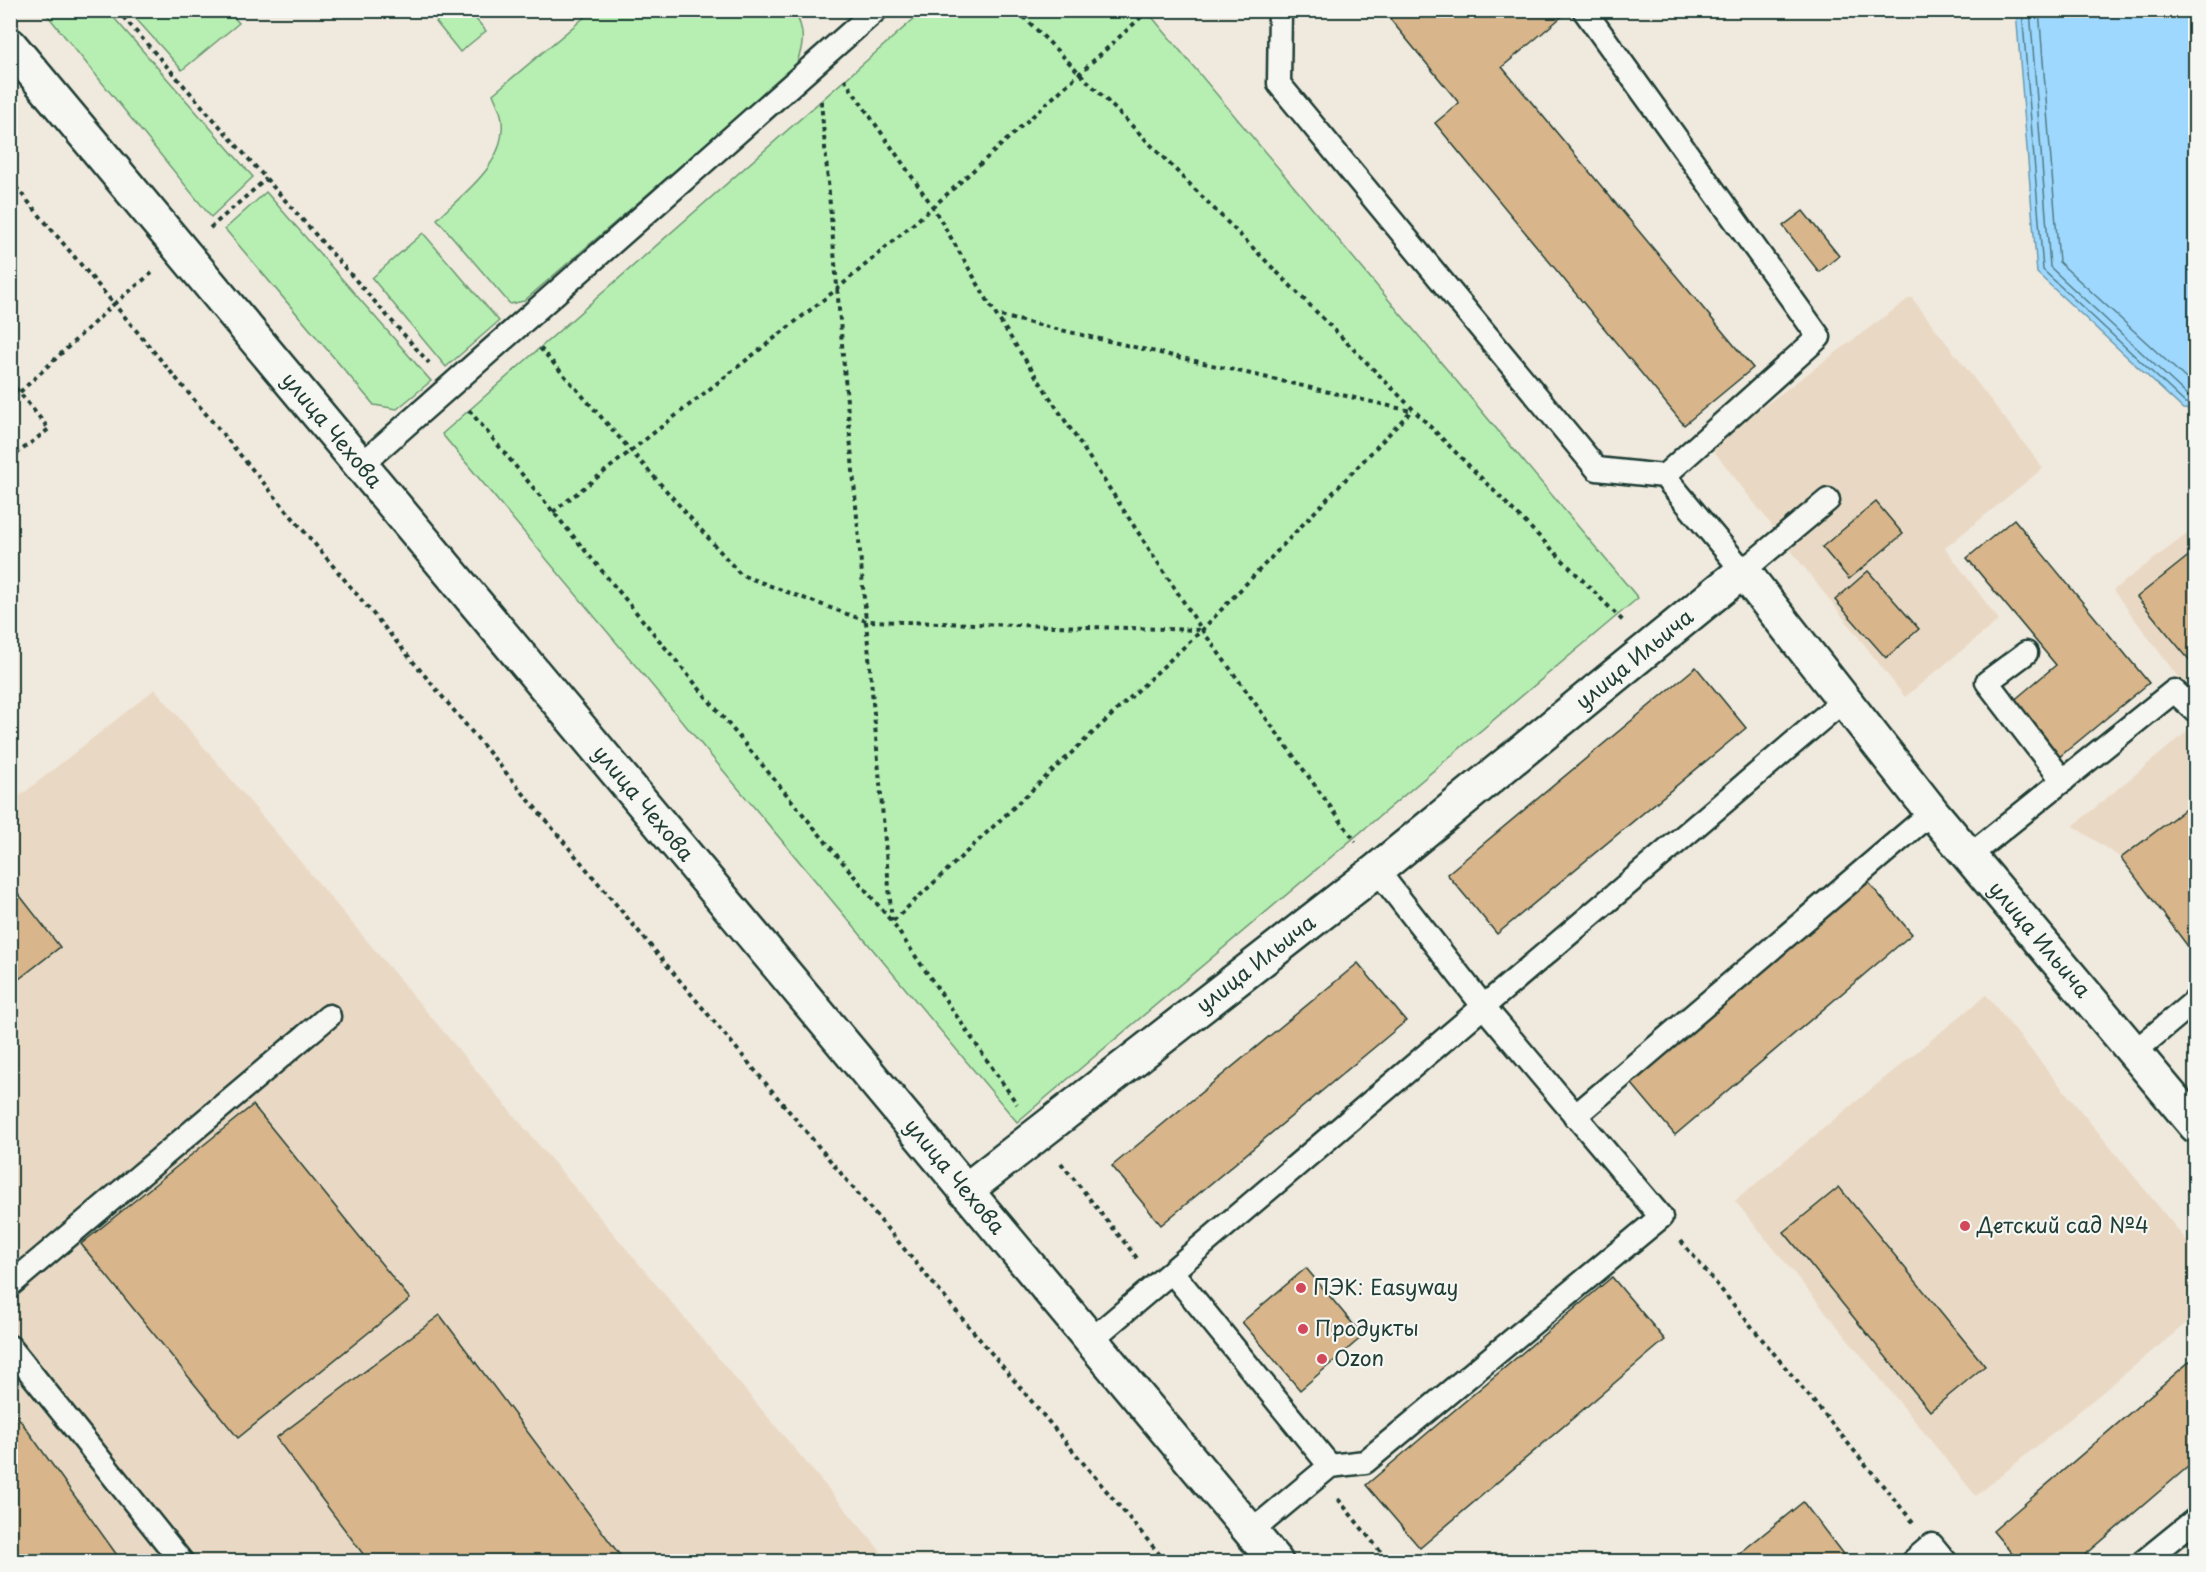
<svg xmlns="http://www.w3.org/2000/svg" width="2206" height="1572" viewBox="0 0 2206 1572" font-family="'Playpen Sans',sans-serif">
  <style>
    .built { fill: #e9d9c4 }
    .green { fill: #b7efb2; stroke: #6b9673; stroke-width: 1.5 }
    .water { fill: #9ed8fe; stroke: #6b9aad; stroke-width: 1.5 }
    .lines { fill: none; stroke-linecap: round; stroke-linejoin: round }
    .shore { stroke: #527b85; stroke-width: 1.5 }
    .building { fill: #d8b58a; stroke: #1f3d34; stroke-width: 1.5 }
    .service-casing { stroke: #1f3d34; stroke-width: 27 }
    .minor-casing { stroke: #1f3d34; stroke-width: 38 }
    .secondary-casing { stroke: #1f3d34; stroke-width: 38 }
    .path { stroke: #1f3d34; stroke-width: 4; stroke-dasharray: 4.5 4.5; stroke-linecap: butt }
    .service { stroke: #f6f6f2; stroke-width: 22 }
    .minor { stroke: #f6f6f2; stroke-width: 33 }
    .secondary { stroke: #f6f6f2; stroke-width: 33 }
    .poi-dot { fill: #d1495b; stroke: #f6f6f2; stroke-width: 2 }
    .labels { text-anchor: middle; stroke-width: 4.5; stroke-linejoin: round; paint-order: stroke }
    .street-label { font-size: 21px; fill: #1f3d34; stroke: #f6f6f2 }
    .poi-label { font-size: 21px; fill: #1f3d34; stroke: #f6f6f2; text-anchor: start }
  </style>
  <rect width="100%" height="100%" fill="#f0e9dd"/>
  <filter id="ink" filterUnits="userSpaceOnUse"><feTurbulence type="fractalNoise" baseFrequency=".0167" numOctaves="2"/><feDisplacementMap in="SourceGraphic" scale="12" xChannelSelector="R" yChannelSelector="G"/><feConvolveMatrix kernelMatrix="1 2 1 2 8 2 1 2 1" color-interpolation-filters="sRGB"/></filter>
  <g filter="url(#ink)">
    <g class="built">
      <path d="M 1911,297 L 2043,468 L 1945,548 L 1999,620 L 1905,697 L 1710,446 Z"/>
      <path d="M 2195,528 L 2195,700 L 2113,590 Z"/>
      <path d="M 155,689 L 889,1561 L 11,1562 L 11,803 Z"/>
      <path d="M 2195,725 L 2195,956 L 2121,858 L 2073,826 Z"/>
      <path d="M 1986,995 L 2195,1251 L 2195,1316 L 1976,1496 L 1735,1201 Z"/>
    </g>
    <g class="green">
      <path d="M 450,10 L 469,11 L 486,31 L 460,52 L 436,22 Z"/>
      <path d="M 44,11 L 108,11 L 253,177 L 211,217 Z"/>
      <path d="M 129,11 L 228,11 L 239,23 L 182,70 Z"/>
      <path d="M 592,11 L 794,11 C 806,31 804,46 795,67 L 524,301 L 510,304 L 437,219 C 465,192 506,164 502,121 C 502,112 496,102 493,94 Z"/>
      <path d="M 923,11 L 1147,11 L 1638,598 L 1017,1122 L 442,434 Z"/>
      <path d="M 266,192 L 431,381 L 397,409 L 374,405 L 225,229 Z"/>
      <path d="M 423,233 L 499,321 L 446,367 L 372,278 Z"/>
    </g>
    <path class="water" d="M 2016,11 L 2195,11 L 2195,410 L 2183,409 L 2037,273 Z"/>
    <g class="lines">
      <g class="shore">
        <path d="M 2022,10 L 2043,270 L 2185,403 L 2196,404"/>
        <path d="M 2030,10 L 2050,267 L 2188,396 L 2196,397"/>
        <path d="M 2039,10 L 2059,262 L 2196,388"/>
      </g>
    </g>
    <g class="building">
      <path d="M 1400,10 L 1562,10 L 1565,14 L 1502,67 L 1753,368 L 1684,425 L 1435,123 L 1459,103 L 1390,19 Z"/>
      <path d="M 1803,211 L 1839,256 L 1819,272 L 1783,226 Z"/>
      <path d="M 1876,502 L 1903,534 L 1849,579 L 1822,547 Z"/>
      <path d="M 2014,519 L 2149,683 L 2058,758 L 2012,702 L 2056,665 L 1967,558 Z"/>
      <path d="M 2196,550 L 2196,668 L 2137,597 Z"/>
      <path d="M 1868,571 L 1919,629 L 1886,658 L 1835,600 Z"/>
      <path d="M 1696,667 L 1746,728 L 1497,934 L 1447,874 Z"/>
      <path d="M 2196,801 L 2196,957 L 2121,858 Z"/>
      <path d="M 1864,877 L 1912,934 L 1675,1135 L 1627,1078 Z"/>
      <path d="M 10,883 L 60,947 L 10,986 Z"/>
      <path d="M 1358,963 L 1406,1021 L 1161,1225 L 1112,1166 Z"/>
      <path d="M 253,1105 L 410,1299 L 238,1438 L 81,1244 Z"/>
      <path d="M 1839,1187 L 1985,1366 L 1930,1411 L 1784,1232 Z"/>
      <path d="M 1306,1268 L 1363,1336 L 1300,1390 L 1242,1322 Z"/>
      <path d="M 1612,1277 L 1665,1340 L 1420,1548 L 1366,1485 Z"/>
      <path d="M 440,1315 L 625,1562 L 369,1562 L 276,1438 Z"/>
      <path d="M 2196,1356 L 2196,1460 L 2077,1562 L 2019,1562 L 1993,1531 Z"/>
      <path d="M 10,1406 L 122,1562 L 10,1562 Z"/>
      <path d="M 1803,1502 L 1849,1562 L 1729,1562 Z"/>
    </g>
    <g class="lines">
      <defs>
        <g id="service">
          <path d="M 1280,10 L 1279,84 L 1597,469 L 1664,476 L 1743,571 L 1828,500"/>
          <path d="M 1584,10 L 1819,337 L 1664,476"/>
          <path d="M 362,464 L 876,10"/>
          <path d="M 2026,653 L 1987,682 L 2063,781"/>
          <path d="M 1969,856 L 2174,691 L 2196,711"/>
          <path d="M 2133,1053 L 2196,1000"/>
          <path d="M 1575,1116 L 1932,812"/>
          <path d="M 1172,1272 L 1330,1466"/>
          <path d="M 10,1285 L 329,1016"/>
          <path d="M 1091,1340 L 1844,700"/>
          <path d="M 10,1347 L 182,1562"/>
          <path d="M 1252,1531 L 1330,1466 L 1365,1462 L 1661,1217 L 1484,1007 L 1377,870"/>
          <path d="M 1912,1562 L 1932,1545 L 1946,1562"/>
          <path d="M 2143,1562 L 2196,1519"/>
        </g>
        <g id="minor">
          <path id="s1" d="M 965,1191 L 1377,870 L 1743,571 L 1932,812 L 2196,1126"/>
        </g>
        <g id="secondary">
          <path id="s2" d="M 10,45 L 1276,1562"/>
        </g>
      </defs>
      <use href="#service" class="service-casing"/>
      <use href="#minor" class="minor-casing"/>
      <use href="#secondary" class="secondary-casing"/>
      <g class="path">
        <path d="M 117,10 L 429,363"/>
        <path d="M 1017,10 L 1623,621"/>
        <path d="M 844,79 L 933,207 L 996,315 L 1202,630 L 1356,842"/>
        <path d="M 821,101 L 892,922 L 1017,1104"/>
        <path d="M 10,180 L 114,304 L 152,273"/>
        <path d="M 210,228 L 266,179"/>
        <path d="M 540,348 L 741,575 L 866,621 L 1202,630"/>
        <path d="M 10,381 L 49,429 L 10,459"/>
        <path d="M 20,392 L 114,304 L 1166,1562"/>
        <path d="M 469,410 L 892,922 L 1202,630 L 1411,411 L 996,315"/>
        <path d="M 553,512 L 837,289 L 933,207 L 1149,10"/>
        <path d="M 1061,1163 L 1137,1258"/>
        <path d="M 1681,1241 L 1913,1522"/>
        <path d="M 1338,1499 L 1389,1562"/>
      </g>
      <use href="#service" class="service"/>
      <use href="#minor" class="minor"/>
      <use href="#secondary" class="secondary"/>
    </g>
  </g>
  <g class="poi-dot">
    <circle cx="1965" cy="1226" r="6"/>
    <circle cx="1301" cy="1288" r="6"/>
    <circle cx="1303" cy="1329" r="6"/>
    <circle cx="1322" cy="1359" r="6"/>
  </g>
  <g class="labels">
    <g class="street-label">
      <text dy="7" stroke="none"><textPath href="#s2" startOffset="502">улица Чехова</textPath></text>
      <text dy="7" stroke="none"><textPath href="#s1" startOffset="855">улица Ильича</textPath></text>
      <text dy="7" stroke="none"><textPath href="#s2" startOffset="988">улица Чехова</textPath></text>
      <text dy="7" stroke="none"><textPath href="#s1" startOffset="1468">улица Ильича</textPath></text>
      <text dy="7" stroke="none"><textPath href="#s1" startOffset="369">улица Ильича</textPath></text>
      <text dy="7" stroke="none"><textPath href="#s2" startOffset="1474">улица Чехова</textPath></text>
    </g>
    <g class="poi-label">
      <text x="1977" y="1233">Детский сад №4</text>
      <text x="1313" y="1295">ПЭК: Easyway</text>
      <text x="1315" y="1336">Продукты</text>
      <text x="1334" y="1366">Ozon</text>
    </g>
  </g>
  <rect width="2206" height="1572" fill="none" stroke="#f6f6f2" stroke-width="36"/>
  <rect x="18" y="18" width="2170" height="1536" fill="none" stroke="#1f3d34" stroke-width="2" filter="url(#ink)"/>
</svg>
